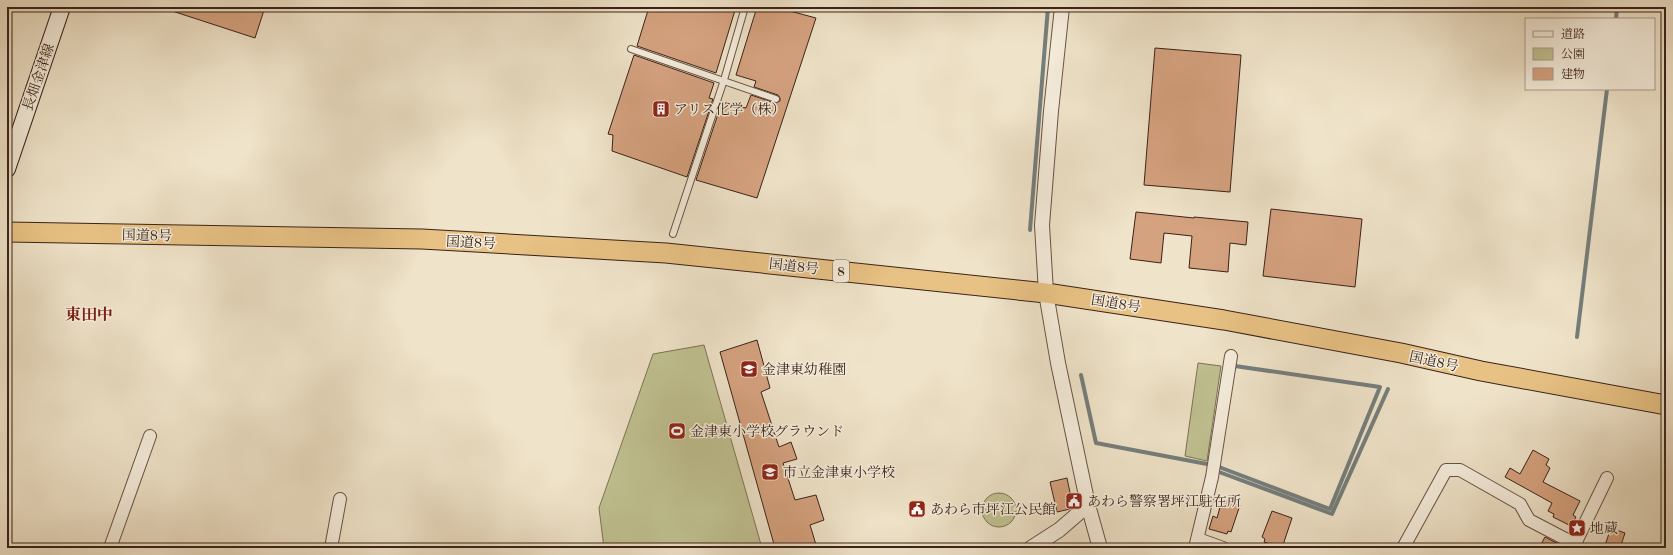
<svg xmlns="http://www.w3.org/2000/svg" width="1673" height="555" viewBox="0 0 1673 555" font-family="'Old Standard TT','Noto Serif JP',serif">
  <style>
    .green { fill: #c0c191; stroke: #7d7255 }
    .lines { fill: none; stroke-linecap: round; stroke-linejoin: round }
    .stream { stroke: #757e7c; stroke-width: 4 }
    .building { fill: #d5a27f; stroke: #3a2219 }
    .service-casing { stroke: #675245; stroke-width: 8 }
    .minor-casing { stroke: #675245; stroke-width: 14 }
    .tertiary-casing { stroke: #675245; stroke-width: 16 }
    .secondary-casing { stroke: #3a2219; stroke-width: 18 }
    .trunk-casing { stroke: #3a2219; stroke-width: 21 }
    .service { stroke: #f5eddc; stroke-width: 6 }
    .minor { stroke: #f5eddc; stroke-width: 12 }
    .tertiary { stroke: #f5eddc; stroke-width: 14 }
    .secondary { stroke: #f5eddc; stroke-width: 16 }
    .trunk { stroke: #e8c284; stroke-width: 19 }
    .labels { text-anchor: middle; stroke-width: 3; stroke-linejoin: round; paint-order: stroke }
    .shield { fill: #f5eddc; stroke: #725f54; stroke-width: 1 }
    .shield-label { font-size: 13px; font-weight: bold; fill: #3a2219 }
    .street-label { font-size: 14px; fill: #3a2219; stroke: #f5eddc }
    .poi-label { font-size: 14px; fill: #3a2219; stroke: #f5eddc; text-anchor: start }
    .quarter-label { font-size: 16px; font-weight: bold; fill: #7a1f14; stroke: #f5eddc }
  </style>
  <rect width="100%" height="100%" fill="#efe3c9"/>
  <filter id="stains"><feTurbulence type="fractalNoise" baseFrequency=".005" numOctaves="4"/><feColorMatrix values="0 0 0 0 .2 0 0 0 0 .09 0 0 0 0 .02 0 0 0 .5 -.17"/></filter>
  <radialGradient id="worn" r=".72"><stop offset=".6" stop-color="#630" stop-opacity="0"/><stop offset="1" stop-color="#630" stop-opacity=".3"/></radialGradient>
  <g class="green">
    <path d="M 704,345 L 762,548 L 604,548 L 599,508 L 653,354 Z"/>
    <path d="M 1198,363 L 1221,366 L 1207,461 L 1185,456 Z"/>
    <circle cx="999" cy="510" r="17"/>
  </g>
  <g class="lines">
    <g class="stream">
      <path d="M 1616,19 L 1617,7"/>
      <path d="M 1030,230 L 1048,7"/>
      <path d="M 1577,337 L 1607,89"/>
      <path d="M 1081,375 L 1096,443 L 1207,464"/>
      <path d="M 1219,467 L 1330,509 L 1380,387 L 1235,366"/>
      <path d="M 1219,472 L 1332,514 L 1388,389"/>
    </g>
  </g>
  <g class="building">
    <path d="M 166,7 L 265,7 L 255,38 L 166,9 Z"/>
    <path d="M 649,7 L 736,7 L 716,73 L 637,46 Z"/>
    <path d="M 757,7 L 775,7 L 816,18 L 757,198 L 696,180 L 722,102 L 746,108 L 751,95 L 775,103 L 780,101 L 780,98 L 778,95 L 754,87 L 756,81 L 736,75 Z"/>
    <path d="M 1155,48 L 1241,55 L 1230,192 L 1144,185 Z"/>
    <path d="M 634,55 L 714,83 L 709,98 L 713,99 L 687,177 L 612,151 L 613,135 L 608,134 Z"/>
    <path d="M 1271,209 L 1362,219 L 1355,287 L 1263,276 Z"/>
    <path d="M 1136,212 L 1194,218 L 1194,217 L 1248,222 L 1246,245 L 1230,243 L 1228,272 L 1189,268 L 1192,236 L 1164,233 L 1161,263 L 1130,259 Z"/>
    <path d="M 757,340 L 770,388 L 761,392 L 779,447 L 791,442 L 797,459 L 783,463 L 795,500 L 816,495 L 824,520 L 810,525 L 817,548 L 775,548 L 720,352 Z"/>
    <path d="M 1533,450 L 1549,459 L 1546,465 L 1550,468 L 1543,482 L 1580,501 L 1573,515 L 1576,517 L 1571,526 L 1553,517 L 1554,514 L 1548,511 L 1552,503 L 1505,477 L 1510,468 L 1520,474 Z"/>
    <path d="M 1067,478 L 1073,507 L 1070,509 L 1057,512 L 1050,482 Z"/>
    <path d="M 1222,500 L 1240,505 L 1231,532 L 1228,531 L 1227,534 L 1209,529 L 1213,516 L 1217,518 Z"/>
    <path d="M 1272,511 L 1292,518 L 1282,548 L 1264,542 L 1265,539 L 1262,537 Z"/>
    <path d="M 1611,528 L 1625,533 L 1620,548 L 1604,548 Z"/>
    <path d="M 1545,537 L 1566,548 L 1539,548 Z"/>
  </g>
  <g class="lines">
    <defs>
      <g id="service">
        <path d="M 631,49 L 776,99"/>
        <path d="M 673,234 L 724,80 L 745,7"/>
      </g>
      <g id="minor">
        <path d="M 1198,539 L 1223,548"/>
        <path d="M 110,548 L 150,436"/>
        <path d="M 331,548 L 340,499"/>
        <path d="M 1195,548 L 1212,477 L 1231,356"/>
        <path d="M 1403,548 L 1446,470 L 1460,470 L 1520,504 L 1529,520 L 1575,544"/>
        <path d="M 1573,548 L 1607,478"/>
      </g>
      <g id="tertiary">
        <path d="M 1062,7 L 1051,111 L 1042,225 L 1046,293 L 1058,363 L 1088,505 L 1100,548"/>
        <path d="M 1031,548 L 1059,530 L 1088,505"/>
      </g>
      <path id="secondary" d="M 7,169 L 62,7"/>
      <path id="trunk" d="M 7,232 L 422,239 L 666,253 L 1046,293 L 1224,320 L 1401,353 L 1481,371 L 1666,405"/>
    </defs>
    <use href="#service" class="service-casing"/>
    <use href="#minor" class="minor-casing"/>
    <use href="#tertiary" class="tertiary-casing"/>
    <use href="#secondary" class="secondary-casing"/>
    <use href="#trunk" class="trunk-casing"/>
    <use href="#service" class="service"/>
    <use href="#minor" class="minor"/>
    <use href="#tertiary" class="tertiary"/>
    <use href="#secondary" class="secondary"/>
    <use href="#trunk" class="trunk"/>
  </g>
  <defs>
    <symbol id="building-square" viewBox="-11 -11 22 22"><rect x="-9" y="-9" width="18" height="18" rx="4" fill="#8f2418" stroke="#f5eddc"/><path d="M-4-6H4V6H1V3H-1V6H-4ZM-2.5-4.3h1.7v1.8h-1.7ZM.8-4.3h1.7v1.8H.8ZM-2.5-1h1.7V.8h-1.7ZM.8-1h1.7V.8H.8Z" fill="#fff"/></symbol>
    <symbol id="school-square" viewBox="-11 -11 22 22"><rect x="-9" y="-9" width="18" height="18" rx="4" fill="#8f2418" stroke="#f5eddc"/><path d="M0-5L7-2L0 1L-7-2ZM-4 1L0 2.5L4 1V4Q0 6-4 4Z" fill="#fff"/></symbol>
    <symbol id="stadium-square" viewBox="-11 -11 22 22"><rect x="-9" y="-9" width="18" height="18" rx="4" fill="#8f2418" stroke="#f5eddc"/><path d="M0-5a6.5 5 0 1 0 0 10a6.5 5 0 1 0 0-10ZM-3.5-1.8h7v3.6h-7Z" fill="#fff"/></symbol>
    <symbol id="civic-square" viewBox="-11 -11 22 22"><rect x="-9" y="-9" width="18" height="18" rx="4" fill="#8f2418" stroke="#f5eddc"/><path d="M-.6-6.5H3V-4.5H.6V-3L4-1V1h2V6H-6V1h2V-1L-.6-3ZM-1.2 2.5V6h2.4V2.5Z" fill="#fff"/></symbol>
    <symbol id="sight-square" viewBox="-11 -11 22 22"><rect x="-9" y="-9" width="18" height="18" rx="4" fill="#8f2418" stroke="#f5eddc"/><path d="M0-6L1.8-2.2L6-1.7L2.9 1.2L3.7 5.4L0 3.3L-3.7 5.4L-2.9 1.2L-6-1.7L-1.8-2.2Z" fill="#fff"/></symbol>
  </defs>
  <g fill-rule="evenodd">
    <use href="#building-square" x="651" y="99" width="20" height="20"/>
    <use href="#school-square" x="739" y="359" width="20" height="20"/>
    <use href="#stadium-square" x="667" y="421" width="20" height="20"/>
    <use href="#school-square" x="760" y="462" width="20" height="20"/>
    <use href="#civic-square" x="1064" y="491" width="20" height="20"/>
    <use href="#civic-square" x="907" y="499" width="20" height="20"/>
    <use href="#sight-square" x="1567" y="518" width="20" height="20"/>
  </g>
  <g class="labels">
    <rect class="shield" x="833" y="260" width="16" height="22" rx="3"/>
    <g class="shield-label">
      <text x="841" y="276">8</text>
    </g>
    <g class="street-label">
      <text transform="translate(38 77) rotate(-71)" y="5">長畑金津線</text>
      <text transform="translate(147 235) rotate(1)" y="5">国道8号</text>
      <text transform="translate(471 242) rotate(3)" y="5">国道8号</text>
      <text transform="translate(794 266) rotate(6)" y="5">国道8号</text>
      <text transform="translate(1116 303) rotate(9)" y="5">国道8号</text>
      <text transform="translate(1434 361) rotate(12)" y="5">国道8号</text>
    </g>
    <g class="poi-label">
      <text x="674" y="114">アリス化学（株）</text>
      <text x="762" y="374">金津東幼稚園</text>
      <text x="690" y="436">金津東小学校グラウンド</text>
      <text x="783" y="477">市立金津東小学校</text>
      <text x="1087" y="506">あわら警察署坪江駐在所</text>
      <text x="930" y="514">あわら市坪江公民館</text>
      <text x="1590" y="533">地蔵</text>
    </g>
    <g class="quarter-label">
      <text x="89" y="320">東田中</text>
    </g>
  </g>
  <rect width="1673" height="555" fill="none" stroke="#efe3c9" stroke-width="24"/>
  <rect x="8" y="8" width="1657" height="539" fill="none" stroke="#3a2219" stroke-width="2"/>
  <rect x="12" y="12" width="1649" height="531" fill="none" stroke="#3a2219"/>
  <rect x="1525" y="18" width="130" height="72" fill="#f5eddc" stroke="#aa9c8e"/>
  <rect x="1533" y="31" width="20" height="6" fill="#f5eddc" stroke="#aa9c8e"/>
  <text x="1561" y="38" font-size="12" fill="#3a2219">道路</text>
  <rect x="1533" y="48" width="20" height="12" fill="#c0c191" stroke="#aa9c8e"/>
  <text x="1561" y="58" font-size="12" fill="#3a2219">公園</text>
  <rect x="1533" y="68" width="20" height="12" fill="#d5a27f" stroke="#aa9c8e"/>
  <text x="1561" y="78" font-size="12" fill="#3a2219">建物</text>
  <rect width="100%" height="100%" filter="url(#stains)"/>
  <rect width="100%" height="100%" fill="url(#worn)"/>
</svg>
